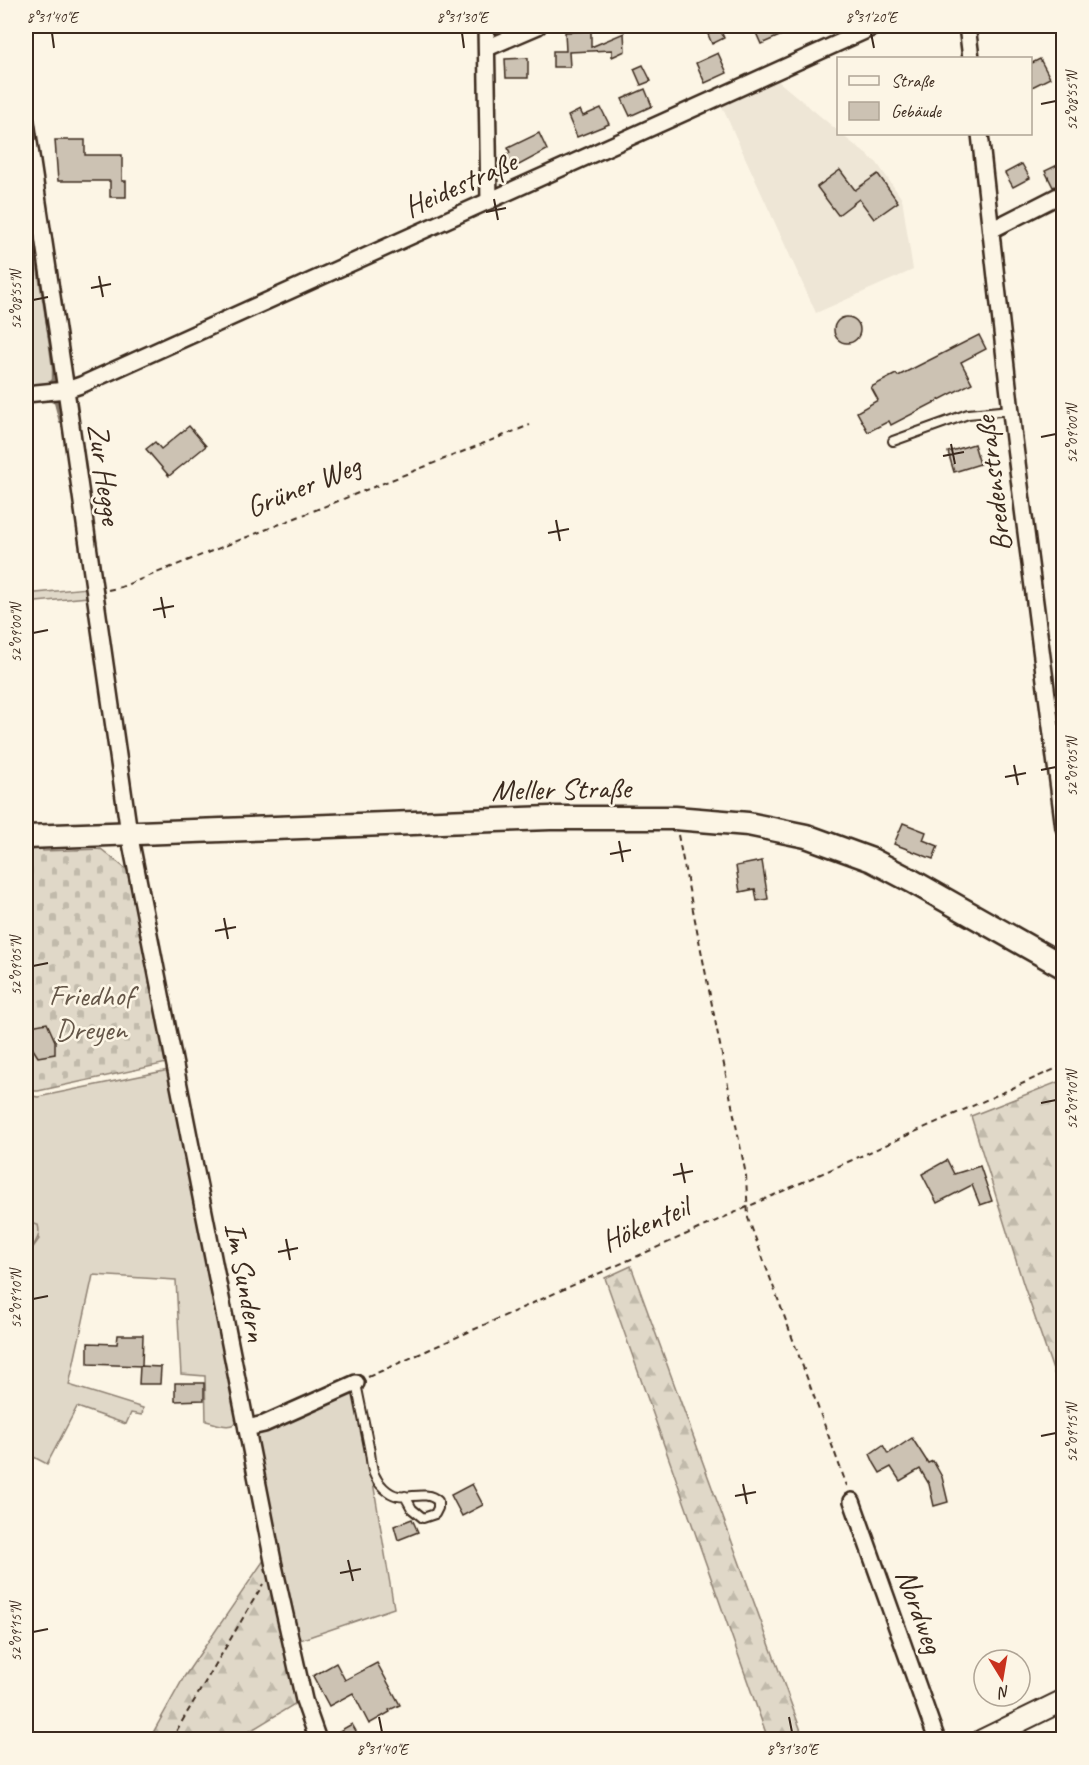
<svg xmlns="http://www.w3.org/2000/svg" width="1089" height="1765" viewBox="0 0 1089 1765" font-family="Caveat,sans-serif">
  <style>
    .built { fill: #eee6d6 }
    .grass { fill: #e0d8c8; stroke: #8e8173; stroke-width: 1.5 }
    .forest { fill: url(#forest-firs); stroke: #8e8173; stroke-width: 1.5 }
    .cemetery { fill: url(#cemetery-stones); stroke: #8e8173; stroke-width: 1.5 }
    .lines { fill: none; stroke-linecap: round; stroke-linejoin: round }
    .stream { stroke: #85796b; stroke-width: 4.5 }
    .building { fill: #ccc2b3; stroke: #3b2a1e; stroke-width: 1.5 }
    .service-casing { stroke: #3b2a1e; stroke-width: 12 }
    .minor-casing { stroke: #3b2a1e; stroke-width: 20 }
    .tertiary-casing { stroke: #3b2a1e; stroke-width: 24 }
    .secondary-casing { stroke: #3b2a1e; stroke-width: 27 }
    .path { stroke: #3b2a1e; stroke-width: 2; stroke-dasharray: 6 4.5; stroke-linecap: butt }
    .service { stroke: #fcf5e5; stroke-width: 8 }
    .minor { stroke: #fcf5e5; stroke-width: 15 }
    .tertiary { stroke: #fcf5e5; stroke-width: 20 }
    .secondary { stroke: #fcf5e5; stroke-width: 22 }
    .ticks { fill: none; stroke: #3b2a1e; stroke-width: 2 }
    .labels { text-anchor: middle; stroke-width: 5; stroke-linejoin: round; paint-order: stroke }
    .street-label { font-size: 30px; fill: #3b2a1e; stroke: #fcf5e5 }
    .park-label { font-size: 30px; fill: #645648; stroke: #fcf5e5 }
    .neatline { fill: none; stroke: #3b2a1e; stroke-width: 2 }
    .ticks-label { font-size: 15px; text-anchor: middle; fill: #3b2a1e }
  </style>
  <defs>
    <pattern id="forest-firs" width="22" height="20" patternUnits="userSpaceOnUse" patternTransform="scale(1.5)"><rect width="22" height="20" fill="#e0d8c8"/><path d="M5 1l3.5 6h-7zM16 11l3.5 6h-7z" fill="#c1baab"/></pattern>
    <pattern id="cemetery-stones" width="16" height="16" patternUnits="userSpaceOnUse" patternTransform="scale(1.5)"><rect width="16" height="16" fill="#e0d8c8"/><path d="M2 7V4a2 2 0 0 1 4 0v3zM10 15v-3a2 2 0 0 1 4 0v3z" fill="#c1baab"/></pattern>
  </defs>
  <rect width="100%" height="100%" fill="#fcf5e5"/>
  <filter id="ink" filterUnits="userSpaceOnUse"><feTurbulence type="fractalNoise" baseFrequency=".0167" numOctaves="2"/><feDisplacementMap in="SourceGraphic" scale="12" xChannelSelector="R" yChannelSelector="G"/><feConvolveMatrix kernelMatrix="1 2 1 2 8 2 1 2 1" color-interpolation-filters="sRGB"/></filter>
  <g filter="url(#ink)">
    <path class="built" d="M 772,76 L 838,131 L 838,134 L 841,134 L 877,163 L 902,199 L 913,270 L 816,313 L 719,100 Z"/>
    <g class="grass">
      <path d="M 26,221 L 27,221 L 31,228 L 56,383 L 26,386 Z"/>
      <path d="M 87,588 L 88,597 L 26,603 L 26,594 Z"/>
      <path d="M 169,1070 L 240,1419 C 230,1431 219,1424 206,1421 L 205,1376 L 181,1374 L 176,1280 L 93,1275 L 69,1385 L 143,1408 L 142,1415 L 131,1413 L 126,1424 L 77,1407 L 47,1464 L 26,1453 L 26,1257 L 39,1239 L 26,1223 L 26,1095 L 38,1097 Z"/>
      <path d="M 354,1388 L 374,1488 L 394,1608 L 297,1641 L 255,1435 L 258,1431 Z"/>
    </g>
    <g class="forest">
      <path d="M 1063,1080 L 1063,1399 L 1023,1283 L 971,1116 Z"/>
      <path d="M 26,1222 L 38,1225 C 42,1238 32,1246 26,1257 Z"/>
      <path d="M 631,1266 L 804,1739 L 768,1739 L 605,1278 Z"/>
      <path d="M 264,1560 L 298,1702 L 237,1739 L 149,1740 L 184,1677 Z"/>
    </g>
    <path class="cemetery" d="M 42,846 L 43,851 L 101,849 L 131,873 L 167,1063 L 38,1091 L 26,1091 L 26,847 Z"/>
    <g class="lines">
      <g class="stream">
        <path d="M 26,68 L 29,95"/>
        <path d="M 42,277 L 54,369 L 54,380 L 49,385"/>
        <path d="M 40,400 L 50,399 L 56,402 L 61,421"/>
      </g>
    </g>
    <g class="building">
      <path d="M 753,26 L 803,26 L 761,44 Z"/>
      <path d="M 719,27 L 724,38 L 712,44 L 707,32 Z"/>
      <path d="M 591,31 L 591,47 L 624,33 L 625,51 L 612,57 L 612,50 L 569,52 L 570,67 L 553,67 L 553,51 L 566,51 L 565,32 Z"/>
      <path d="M 718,53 L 727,73 L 705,83 L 696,63 Z"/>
      <path d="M 528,58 L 528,78 L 506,78 L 505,59 Z"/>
      <path d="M 1040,59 L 1050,78 L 1030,88 L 1030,64 Z"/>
      <path d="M 643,65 L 651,81 L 641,85 L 634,69 Z"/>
      <path d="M 645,89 L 652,106 L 630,116 L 622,99 Z"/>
      <path d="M 601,108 L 609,124 L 577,137 L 568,116 L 580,110 L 583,116 Z"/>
      <path d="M 539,133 L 547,150 L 506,172 L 502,164 L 502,157 L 510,153 L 508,148 Z"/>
      <path d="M 55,140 L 85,140 L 85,155 L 122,155 L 122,181 L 126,181 L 126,197 L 110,197 L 110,181 L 58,181 Z"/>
      <path d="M 1064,162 L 1064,183 L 1053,187 L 1045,171 Z"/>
      <path d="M 1022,164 L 1030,178 L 1013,187 L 1005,173 Z"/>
      <path d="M 840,170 L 855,190 L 878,174 L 898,202 L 874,219 L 859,199 L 838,215 L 817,187 Z"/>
      <circle cx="847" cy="330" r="13"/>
      <path d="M 979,335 L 986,349 L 961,362 L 972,383 L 891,425 L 889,421 L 868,432 L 857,412 L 878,400 L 871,387 L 896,374 L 898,376 Z"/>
      <path d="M 189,426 L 206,446 L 169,476 L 146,449 L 155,442 L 161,449 Z"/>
      <path d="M 974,444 L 980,464 L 954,472 L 948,452 Z"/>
      <path d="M 903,823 L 926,832 L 923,840 L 938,846 L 933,859 L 894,844 Z"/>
      <path d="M 762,861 L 768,899 L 757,901 L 755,889 L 740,892 L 736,866 Z"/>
      <path d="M 47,1023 L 55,1041 L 55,1054 L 38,1057 L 31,1046 L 30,1026 Z"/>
      <path d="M 947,1160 L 954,1174 L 980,1166 L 992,1201 L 980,1205 L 972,1185 L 937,1203 L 922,1174 Z"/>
      <path d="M 118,1335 L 143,1335 L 142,1366 L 88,1364 L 88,1343 L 117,1344 Z"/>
      <path d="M 140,1366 L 161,1367 L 160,1384 L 139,1384 Z"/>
      <path d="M 175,1383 L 204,1383 L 204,1400 L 175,1401 Z"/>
      <path d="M 912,1438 L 928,1463 L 933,1461 L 942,1477 L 948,1502 L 934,1506 L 929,1484 L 920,1469 L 900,1481 L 891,1467 L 880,1473 L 874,1463 L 870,1454 L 883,1445 L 888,1454 Z"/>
      <path d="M 472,1484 L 483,1505 L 462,1516 L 451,1495 Z"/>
      <path d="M 412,1519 L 418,1532 L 398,1540 L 394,1526 Z"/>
      <path d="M 336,1663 L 345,1680 L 377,1663 L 400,1705 L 389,1710 L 390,1712 L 369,1724 L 353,1693 L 329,1706 L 313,1676 Z"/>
      <path d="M 352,1724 L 361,1740 L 327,1740 L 327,1738 Z"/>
    </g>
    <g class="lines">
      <defs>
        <g id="service">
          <path d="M 893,441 L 968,414 L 1011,410"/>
          <path d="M 356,1383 C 360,1404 365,1426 369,1447 C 371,1456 371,1466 374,1474 C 378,1484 388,1494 398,1496 C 411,1499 426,1490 438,1501 L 438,1508 L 435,1514 L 423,1518 L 412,1509 L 405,1496"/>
        </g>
        <g id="minor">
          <path d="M 486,26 L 489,201"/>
          <path d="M 967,26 L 971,58"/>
          <path d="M 487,48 L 538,26"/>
          <path d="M 26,122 L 66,390 L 129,833 L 274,1566 L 304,1700 L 318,1740"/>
          <path d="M 980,134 L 1014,439 L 1064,828"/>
          <path d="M 991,230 L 1064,193"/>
          <path d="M 26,394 L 66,390 L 81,385 L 876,26"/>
          <path d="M 247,1428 L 264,1424 L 356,1383"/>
          <path d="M 852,1501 L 937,1740"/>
        </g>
        <path id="tertiary" d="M 982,1740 L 1064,1700"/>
        <path id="secondary" d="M 26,837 L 550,818 L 675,818 L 748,824 L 806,836 L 872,860 L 912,881 L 1064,967"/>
      </defs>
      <use href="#service" class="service-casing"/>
      <use href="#minor" class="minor-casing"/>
      <use href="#tertiary" class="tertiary-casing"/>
      <use href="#secondary" class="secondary-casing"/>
      <g class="path">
        <path d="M 108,590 L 121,587 L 530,425"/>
        <path d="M 678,835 L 746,1175 L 748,1218 L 847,1486"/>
        <path d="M 368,1377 L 1064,1065"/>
        <path d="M 171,1740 L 263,1584"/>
      </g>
      <use href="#service" class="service"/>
      <use href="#minor" class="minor"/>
      <use href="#tertiary" class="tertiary"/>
      <use href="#secondary" class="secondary"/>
    </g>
  </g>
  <path class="ticks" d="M 52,33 L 54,48M 462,33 L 464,48M 871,33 L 874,48M 1041,104 L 1056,101M 494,199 L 498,220M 486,212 L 506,208M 99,276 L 103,297M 91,288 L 111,284M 33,300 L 48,297M 1041,437 L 1056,434M 951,444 L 955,464M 943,456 L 964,452M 556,520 L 560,541M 548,533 L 569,529M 161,597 L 165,618M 153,610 L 174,606M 33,633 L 48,630M 1014,765 L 1018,785M 1041,770 L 1056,767M 1005,777 L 1026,773M 619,841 L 623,862M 610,854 L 631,850M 224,918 L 228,939M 215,931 L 236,927M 33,966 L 48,963M 1041,1103 L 1056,1100M 681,1163 L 685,1183M 673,1175 L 693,1171M 286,1239 L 290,1260M 278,1252 L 298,1248M 33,1299 L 48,1296M 1041,1436 L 1056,1433M 743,1484 L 747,1504M 735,1496 L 756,1492M 348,1560 L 353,1581M 340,1573 L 361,1569M 33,1632 L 48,1629M 379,1717 L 382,1732M 789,1717 L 792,1732"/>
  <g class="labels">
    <g class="street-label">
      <text transform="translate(460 184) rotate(-24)" y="10">Heidestraße</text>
      <text transform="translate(105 474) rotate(82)" y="10">Zur Hegge</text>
      <text transform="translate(993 484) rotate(-97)" y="10">Bredenstraße</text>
      <text transform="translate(303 486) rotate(-22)" y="10">Grüner Weg</text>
      <text transform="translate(561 789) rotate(-1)" y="10">Meller Straße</text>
      <text transform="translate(645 1224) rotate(-24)" y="10">Hökenteil</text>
      <text transform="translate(246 1282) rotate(79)" y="10">Im Sundern</text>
      <text transform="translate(920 1611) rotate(70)" y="10">Nordweg</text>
    </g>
    <g class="park-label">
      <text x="91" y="1005">Friedhof<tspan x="91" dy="34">Dreyen</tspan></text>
    </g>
  </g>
  <rect width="1089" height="1765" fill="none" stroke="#fcf5e5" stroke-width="66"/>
  <rect x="837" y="57" width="195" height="78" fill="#fcf5e5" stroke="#afa495" stroke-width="1.5"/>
  <rect x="849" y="76" width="30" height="9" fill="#fcf5e5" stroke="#afa495" stroke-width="1.5"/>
  <text x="891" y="87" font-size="18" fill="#3b2a1e">Straße</text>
  <rect x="849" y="102" width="30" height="18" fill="#ccc2b3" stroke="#afa495" stroke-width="1.5"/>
  <text x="891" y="117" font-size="18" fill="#3b2a1e">Gebäude</text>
  <g transform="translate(1002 1678) rotate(169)"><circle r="28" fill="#fcf5e5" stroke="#afa495" stroke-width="1.5"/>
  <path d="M0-4.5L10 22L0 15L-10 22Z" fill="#c8321e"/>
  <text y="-9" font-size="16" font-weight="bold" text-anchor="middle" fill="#3b2a1e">N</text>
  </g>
  <rect x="33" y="33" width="1023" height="1699" class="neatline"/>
  <g class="ticks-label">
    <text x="52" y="22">8°31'40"E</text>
    <text x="462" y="22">8°31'30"E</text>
    <text x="871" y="22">8°31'20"E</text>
    <text transform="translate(1072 101) rotate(-90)" y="5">52°08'55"N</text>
    <text transform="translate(16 300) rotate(-90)" y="5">52°08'55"N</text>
    <text transform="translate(1072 434) rotate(-90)" y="5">52°09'00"N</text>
    <text transform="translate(16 633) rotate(-90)" y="5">52°09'00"N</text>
    <text transform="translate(1072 767) rotate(-90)" y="5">52°09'05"N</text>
    <text transform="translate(16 966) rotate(-90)" y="5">52°09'05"N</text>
    <text transform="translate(1072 1100) rotate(-90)" y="5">52°09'10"N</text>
    <text transform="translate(16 1299) rotate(-90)" y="5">52°09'10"N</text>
    <text transform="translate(1072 1433) rotate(-90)" y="5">52°09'15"N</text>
    <text transform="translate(16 1632) rotate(-90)" y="5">52°09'15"N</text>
    <text x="382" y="1754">8°31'40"E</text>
    <text x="792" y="1754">8°31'30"E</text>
  </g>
</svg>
